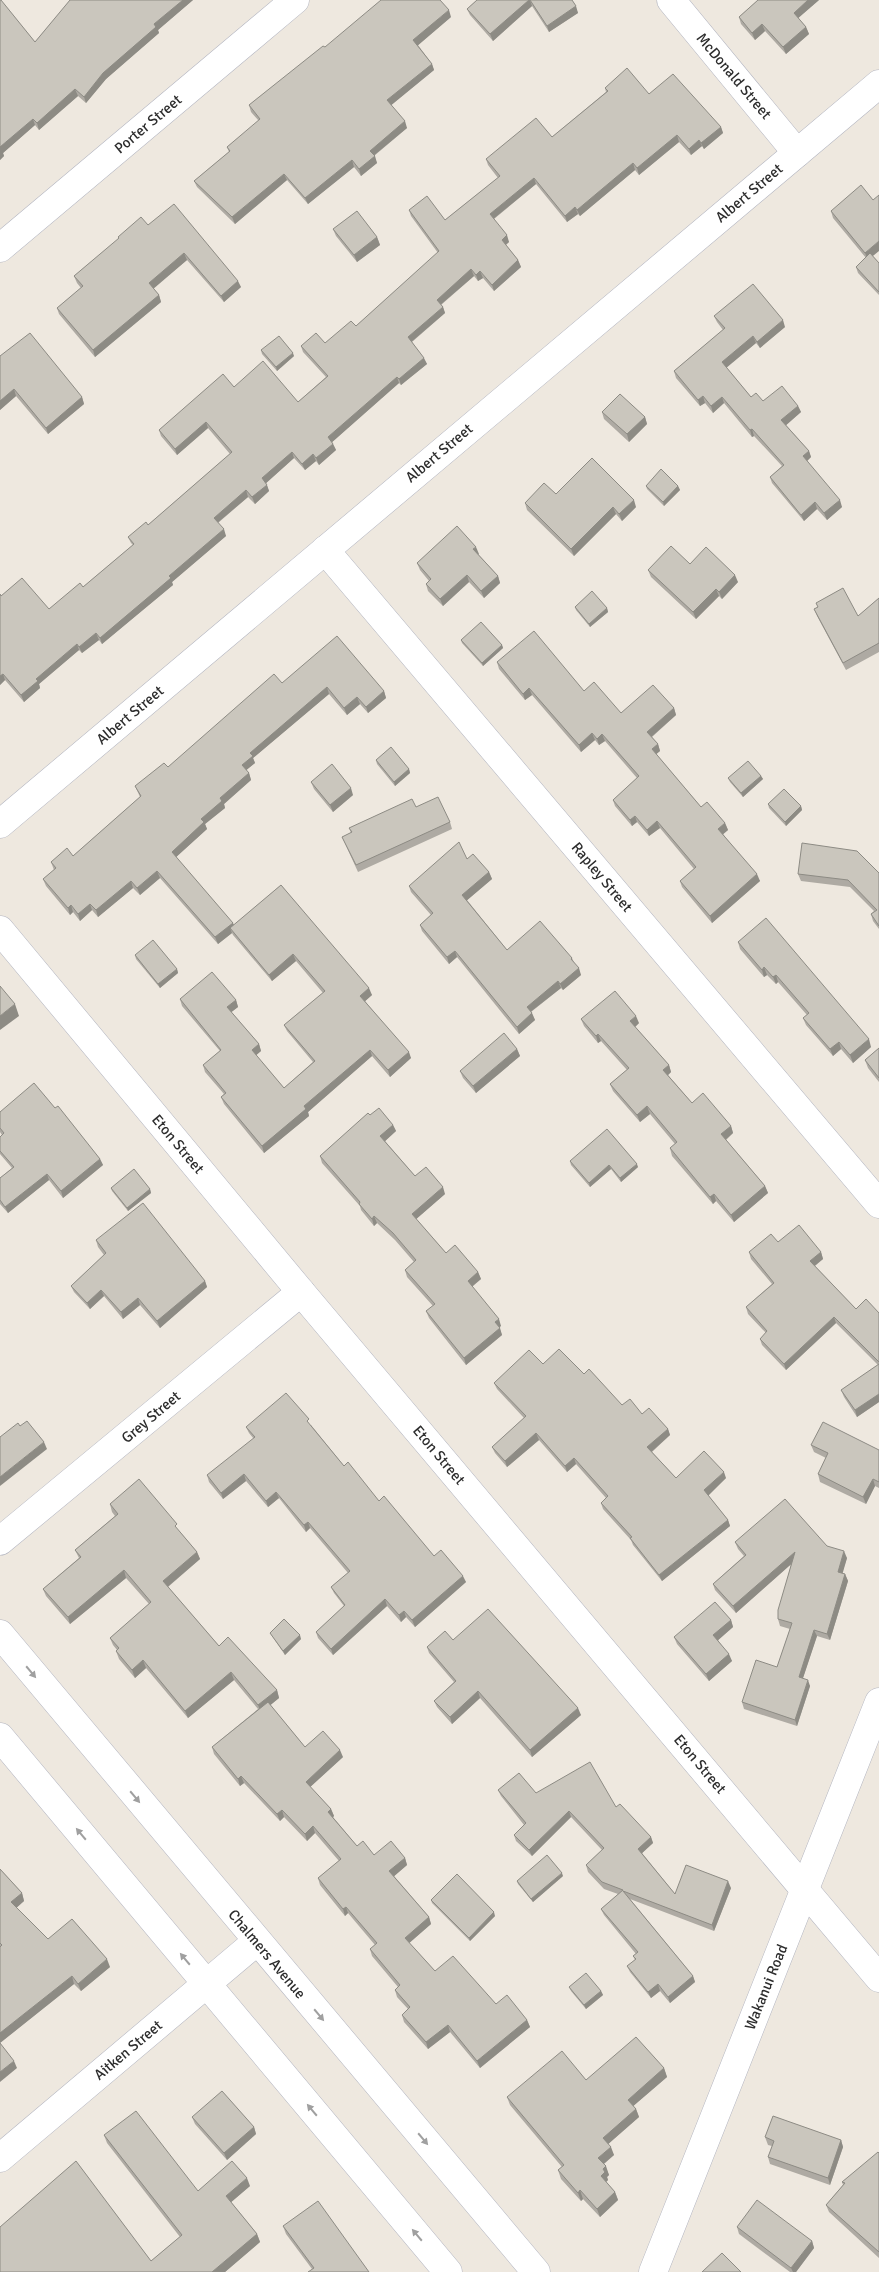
<svg xmlns="http://www.w3.org/2000/svg" width="879" height="2272" viewBox="0 0 879 2272" font-family="Signika,sans-serif">
  <style>
    .lines { fill: none; stroke-linecap: round; stroke-linejoin: round }
    .minor-casing { stroke: #b3b5c0; stroke-width: 29 }
    .minor { stroke: #fff; stroke-width: 28 }
    .wall { fill: #aeaaa3 }
    .shaded-wall { fill: #8d8b84 }
    .building { fill: #cac6bd; stroke: #8d8b84 }
    .oneway { fill: #a0a0a0 }
    .labels { text-anchor: middle; stroke-width: 4; stroke-linejoin: round; paint-order: stroke }
    .street-label { font-size: 15px; fill: #2d2d2d; stroke: #fff }
  </style>
  <rect width="100%" height="100%" fill="#eee8df"/>
  <g class="lines">
    <defs>
      <g id="minor">
        <path d="M 671,0 L 797,153"/>
        <path d="M 0,248 L 295,0"/>
        <path d="M 325,550 L 879,1204"/>
        <path d="M 0,824 L 879,84"/>
        <path d="M 0,930 L 301,1292 L 879,1978"/>
        <path d="M 0,1541 L 301,1292"/>
        <path d="M 0,1634 L 536,2272"/>
        <path d="M 0,1737 L 448,2272"/>
        <path d="M 0,2158 L 256,1942"/>
        <path d="M 653,2272 L 879,1702"/>
      </g>
    </defs>
    <use href="#minor" class="minor-casing"/>
    <use href="#minor" class="minor"/>
  </g>
  <g class="wall">
    <path d="M 0,0 L 35,42 L 70,1 L 69,0 L 193,0 L 158,30 L 159,33 L 106,79 L 86,103 L 78,96 L 39,130 L 35,125 L 3,153 L 4,156 L 0,160 Z"/>
    <path d="M 477,0 L 572,0 L 578,13 L 549,32 L 532,6 L 493,41 L 470,15 L 467,9 Z"/>
    <path d="M 758,0 L 819,0 L 798,18 L 806,27 L 809,34 L 786,54 L 765,31 L 755,40 L 741,24 L 739,17 Z"/>
    <path d="M 451,17 L 418,45 L 432,64 L 434,70 L 391,105 L 407,128 L 374,156 L 377,163 L 361,176 L 354,167 L 308,204 L 287,180 L 235,224 L 197,187 L 194,181 L 229,152 L 227,147 L 259,121 L 251,112 L 249,105 L 325,47 Z"/>
    <path d="M 605,88 L 649,94 L 721,127 L 723,133 L 704,149 L 702,146 L 691,155 L 679,142 L 639,175 L 635,170 L 580,216 L 578,214 L 567,222 L 536,184 L 494,219 L 509,242 L 506,245 L 518,260 L 521,267 L 494,291 L 483,278 L 478,281 L 474,276 L 441,305 L 443,307 L 445,313 L 412,342 L 427,364 L 401,385 L 399,383 L 332,442 L 336,450 L 319,465 L 316,461 L 305,470 L 294,458 L 266,483 L 269,491 L 255,504 L 248,497 L 218,523 L 226,536 L 172,582 L 173,585 L 102,644 L 99,640 L 82,653 L 79,650 L 39,684 L 40,688 L 24,702 L 5,680 L 0,685 L 1,596 L 49,609 L 83,587 L 133,545 L 131,543 L 128,537 L 148,525 L 230,454 L 208,428 L 177,455 L 161,436 L 159,430 L 234,387 L 298,402 L 326,377 L 303,352 L 301,346 L 325,343 L 356,326 L 438,253 L 411,216 L 409,210 L 445,220 L 498,178 L 488,165 L 486,159 L 552,137 L 606,92 Z"/>
    <path d="M 831,211 L 879,263 L 879,295 L 858,273 L 856,267 L 866,258 L 833,218 Z"/>
    <path d="M 148,225 L 241,287 L 224,302 L 187,260 L 153,288 L 159,295 L 161,302 L 95,357 L 59,314 L 57,308 L 81,288 L 77,283 L 74,276 L 119,239 L 118,237 Z"/>
    <path d="M 333,229 L 377,237 L 380,245 L 357,262 L 336,236 Z"/>
    <path d="M 714,316 L 785,327 L 760,348 L 756,343 L 726,367 L 751,397 L 763,401 L 798,406 L 801,412 L 786,425 L 809,451 L 811,457 L 807,461 L 842,507 L 827,520 L 817,509 L 804,521 L 772,483 L 770,477 L 782,466 L 754,436 L 752,437 L 724,403 L 713,413 L 705,403 L 700,406 L 676,378 L 674,371 L 723,330 L 717,322 Z"/>
    <path d="M 261,350 L 294,356 L 277,371 L 262,354 Z"/>
    <path d="M 0,356 L 82,397 L 84,404 L 48,434 L 16,396 L 0,410 Z"/>
    <path d="M 602,412 L 645,417 L 647,424 L 629,442 L 604,419 Z"/>
    <path d="M 646,486 L 678,486 L 680,490 L 664,506 L 647,489 Z"/>
    <path d="M 556,494 L 636,507 L 622,521 L 616,514 L 574,556 L 527,510 L 525,503 Z"/>
    <path d="M 478,554 L 498,576 L 500,583 L 484,598 L 469,582 L 443,606 L 428,591 L 426,584 L 429,581 L 420,570 L 417,563 L 479,554 Z"/>
    <path d="M 690,564 L 738,582 L 722,599 L 719,596 L 696,619 L 651,577 L 648,570 Z"/>
    <path d="M 879,598 L 879,652 L 846,670 L 817,616 L 814,609 L 818,607 L 816,603 L 858,616 Z"/>
    <path d="M 575,607 L 607,608 L 608,612 L 590,627 L 576,610 Z"/>
    <path d="M 461,640 L 502,645 L 503,648 L 483,666 L 462,643 Z"/>
    <path d="M 497,662 L 584,691 L 621,713 L 674,708 L 676,715 L 652,737 L 658,744 L 660,751 L 656,754 L 701,807 L 725,823 L 728,830 L 723,834 L 760,881 L 712,923 L 682,887 L 680,881 L 694,869 L 660,828 L 649,836 L 637,822 L 632,826 L 615,806 L 613,800 L 637,778 L 605,741 L 599,745 L 595,740 L 581,752 L 532,695 L 525,700 L 499,669 Z"/>
    <path d="M 282,683 L 384,691 L 386,698 L 368,713 L 360,704 L 347,715 L 329,694 L 253,758 L 255,763 L 246,770 L 249,773 L 251,780 L 224,804 L 225,808 L 205,824 L 207,829 L 176,857 L 234,925 L 281,885 L 372,995 L 365,1001 L 411,1058 L 390,1077 L 372,1056 L 308,1112 L 309,1116 L 264,1153 L 224,1104 L 221,1097 L 224,1094 L 205,1072 L 203,1065 L 220,1051 L 182,1006 L 180,999 L 236,1000 L 238,1007 L 231,1012 L 259,1044 L 261,1051 L 256,1055 L 284,1088 L 313,1062 L 287,1031 L 284,1025 L 323,993 L 296,961 L 272,981 L 233,935 L 232,933 L 218,944 L 160,878 L 140,895 L 133,888 L 98,917 L 92,910 L 80,921 L 73,912 L 70,915 L 46,886 L 43,879 L 54,870 L 51,862 L 73,856 L 140,797 L 135,786 L 168,767 Z"/>
    <path d="M 376,760 L 409,769 L 410,773 L 395,786 L 377,764 Z"/>
    <path d="M 761,776 L 763,779 L 743,797 L 730,782 L 728,778 Z"/>
    <path d="M 311,782 L 353,795 L 333,812 L 314,789 Z"/>
    <path d="M 768,804 L 801,806 L 802,810 L 786,826 L 769,808 Z"/>
    <path d="M 416,807 L 450,822 L 452,829 L 358,872 L 342,837 L 351,833 L 349,828 Z"/>
    <path d="M 467,859 L 489,872 L 492,879 L 467,900 L 507,950 L 572,958 L 575,964 L 581,975 L 563,990 L 561,988 L 531,1012 L 535,1020 L 519,1034 L 457,957 L 449,964 L 422,931 L 420,925 L 431,915 L 411,892 L 409,886 Z"/>
    <path d="M 879,873 L 879,929 L 873,921 L 871,914 L 874,911 L 850,887 L 801,881 L 798,874 Z"/>
    <path d="M 738,942 L 871,1047 L 853,1063 L 841,1049 L 833,1056 L 806,1025 L 803,1018 L 807,1015 L 778,982 L 776,984 L 767,975 L 764,977 L 740,949 Z"/>
    <path d="M 135,955 L 177,969 L 178,973 L 160,988 L 136,959 Z"/>
    <path d="M 581,1019 L 639,1023 L 635,1027 L 669,1065 L 671,1072 L 668,1075 L 692,1103 L 731,1126 L 733,1133 L 726,1140 L 765,1186 L 768,1193 L 734,1222 L 716,1201 L 713,1204 L 672,1156 L 670,1148 L 675,1144 L 650,1114 L 640,1122 L 613,1091 L 610,1084 L 627,1070 L 601,1041 L 598,1043 L 584,1026 Z"/>
    <path d="M 879,1048 L 879,1082 L 868,1068 L 865,1060 Z"/>
    <path d="M 517,1049 L 520,1056 L 476,1093 L 463,1078 L 460,1071 Z"/>
    <path d="M 55,1108 L 100,1159 L 103,1165 L 63,1198 L 49,1180 L 8,1213 L 0,1204 L 0,1178 L 12,1168 L 0,1154 L 0,1137 L 2,1135 L 0,1132 L 0,1112 Z"/>
    <path d="M 370,1115 L 393,1125 L 396,1131 L 385,1141 L 415,1176 L 445,1194 L 416,1219 L 446,1253 L 478,1272 L 481,1279 L 472,1287 L 501,1326 L 499,1327 L 502,1335 L 466,1365 L 429,1318 L 426,1311 L 433,1306 L 407,1277 L 405,1270 L 414,1262 L 395,1240 L 377,1223 L 374,1226 L 361,1210 L 360,1206 L 322,1163 L 320,1156 Z"/>
    <path d="M 570,1161 L 638,1167 L 621,1182 L 611,1169 L 590,1187 L 571,1165 Z"/>
    <path d="M 111,1188 L 150,1189 L 151,1193 L 128,1211 L 112,1191 Z"/>
    <path d="M 96,1240 L 205,1281 L 207,1287 L 160,1328 L 140,1305 L 123,1319 L 104,1296 L 90,1309 L 74,1292 L 71,1286 L 104,1255 L 98,1247 Z"/>
    <path d="M 749,1252 L 821,1252 L 823,1259 L 815,1266 L 856,1309 L 879,1313 L 879,1402 L 857,1417 L 844,1397 L 841,1390 L 878,1365 L 836,1323 L 786,1370 L 762,1345 L 760,1339 L 766,1333 L 748,1314 L 746,1307 L 772,1284 L 751,1259 Z"/>
    <path d="M 543,1364 L 584,1374 L 622,1405 L 642,1414 L 668,1429 L 670,1435 L 652,1452 L 676,1478 L 726,1478 L 708,1495 L 728,1520 L 730,1526 L 662,1581 L 633,1545 L 631,1540 L 603,1509 L 601,1503 L 606,1498 L 576,1464 L 567,1472 L 539,1440 L 507,1467 L 495,1453 L 492,1447 L 524,1418 L 497,1389 L 494,1383 Z"/>
    <path d="M 311,1425 L 344,1466 L 434,1556 L 466,1582 L 415,1627 L 406,1617 L 401,1622 L 387,1606 L 333,1655 L 318,1638 L 316,1632 L 344,1606 L 334,1593 L 331,1587 L 348,1573 L 310,1528 L 306,1532 L 279,1498 L 268,1507 L 246,1481 L 223,1499 L 209,1482 L 207,1475 L 254,1439 L 249,1433 L 246,1427 Z"/>
    <path d="M 811,1445 L 879,1450 L 879,1488 L 875,1486 L 866,1504 L 820,1482 L 818,1474 L 826,1458 L 814,1452 Z"/>
    <path d="M 110,1504 L 180,1532 L 197,1552 L 200,1559 L 168,1587 L 219,1646 L 277,1690 L 279,1698 L 270,1705 L 305,1747 L 343,1757 L 310,1787 L 331,1809 L 334,1816 L 333,1817 L 357,1846 L 374,1855 L 405,1858 L 407,1865 L 394,1876 L 429,1917 L 431,1924 L 409,1943 L 435,1971 L 527,2020 L 530,2027 L 480,2068 L 450,2032 L 428,2049 L 404,2022 L 402,2015 L 408,2009 L 397,1997 L 395,1990 L 398,1987 L 372,1956 L 370,1949 L 375,1945 L 348,1913 L 345,1916 L 320,1885 L 318,1878 L 339,1861 L 315,1833 L 307,1841 L 284,1817 L 280,1821 L 244,1783 L 240,1786 L 214,1754 L 212,1747 L 258,1709 L 234,1680 L 188,1718 L 146,1668 L 135,1678 L 119,1659 L 116,1651 L 117,1650 L 113,1645 L 110,1638 L 149,1604 L 126,1578 L 70,1624 L 46,1596 L 43,1589 L 79,1558 L 75,1550 L 115,1516 L 112,1512 Z"/>
    <path d="M 735,1542 L 827,1546 L 847,1558 L 842,1573 L 845,1574 L 848,1581 L 830,1640 L 817,1636 L 803,1678 L 810,1686 L 797,1726 L 744,1709 L 742,1702 L 777,1667 L 790,1629 L 780,1626 L 778,1619 L 791,1564 L 736,1613 L 715,1590 L 713,1584 L 744,1556 L 738,1549 Z"/>
    <path d="M 731,1620 L 733,1627 L 718,1640 L 732,1661 L 709,1681 L 677,1644 L 674,1637 Z"/>
    <path d="M 270,1633 L 301,1639 L 285,1655 L 272,1636 Z"/>
    <path d="M 453,1640 L 581,1715 L 532,1757 L 480,1698 L 452,1724 L 437,1707 L 434,1701 L 454,1682 L 429,1653 L 427,1647 Z"/>
    <path d="M 498,1790 L 536,1793 L 616,1807 L 651,1837 L 653,1843 L 642,1853 L 675,1894 L 731,1888 L 714,1931 L 630,1899 L 693,1976 L 695,1982 L 670,2003 L 660,1991 L 651,1998 L 630,1972 L 627,1966 L 635,1960 L 633,1956 L 636,1954 L 604,1915 L 601,1909 L 618,1894 L 604,1889 L 588,1872 L 586,1865 L 602,1850 L 571,1817 L 532,1856 L 516,1841 L 514,1835 L 524,1825 L 501,1796 Z"/>
    <path d="M 0,1869 L 22,1893 L 24,1901 L 16,1908 L 48,1939 L 110,1967 L 81,1991 L 74,1984 L 0,2043 Z"/>
    <path d="M 563,1876 L 533,1902 L 518,1884 L 517,1881 Z"/>
    <path d="M 431,1900 L 495,1916 L 470,1941 L 432,1903 Z"/>
    <path d="M 569,1987 L 601,1991 L 603,1995 L 586,2009 L 571,1991 Z"/>
    <path d="M 664,2068 L 667,2077 L 633,2106 L 636,2109 L 639,2117 L 608,2144 L 614,2155 L 604,2164 L 609,2175 L 607,2177 L 608,2180 L 606,2182 L 615,2192 L 618,2200 L 600,2217 L 583,2199 L 581,2201 L 561,2179 L 558,2170 L 562,2167 L 510,2105 L 507,2097 L 586,2080 Z"/>
    <path d="M 192,2117 L 254,2127 L 256,2134 L 227,2160 L 195,2124 Z"/>
    <path d="M 104,2135 L 198,2191 L 250,2186 L 231,2202 L 257,2234 L 260,2242 L 225,2272 L 0,2272 L 151,2261 L 180,2237 L 107,2143 Z"/>
    <path d="M 765,2137 L 841,2140 L 843,2147 L 830,2185 L 770,2164 L 768,2157 L 772,2146 L 768,2145 Z"/>
    <path d="M 879,2153 L 879,2258 L 829,2212 L 826,2205 L 843,2185 L 842,2182 Z"/>
    <path d="M 283,2226 L 369,2272 L 312,2269 L 286,2234 Z"/>
    <path d="M 737,2227 L 812,2241 L 814,2248 L 796,2272 L 790,2272 L 739,2234 Z"/>
  </g>
  <g class="shaded-wall">
    <path d="M 183,0 L 193,0 L 158,30 L 159,33 L 106,79 L 86,103 L 84,97 L 103,73 L 154,24 Z"/>
    <path d="M 529,0 L 530,0 L 532,6 L 493,41 L 490,34 Z"/>
    <path d="M 808,0 L 819,0 L 796,20 L 794,13 Z"/>
    <path d="M 576,6 L 578,13 L 549,32 L 547,26 Z"/>
    <path d="M 449,10 L 451,17 L 416,47 L 413,40 Z"/>
    <path d="M 762,24 L 765,31 L 755,40 L 752,33 Z"/>
    <path d="M 806,27 L 809,34 L 786,54 L 783,47 Z"/>
    <path d="M 432,64 L 434,70 L 389,107 L 387,100 Z"/>
    <path d="M 75,89 L 78,96 L 39,130 L 37,123 Z"/>
    <path d="M 33,119 L 35,125 L 3,153 L 4,156 L 0,160 L 0,147 Z"/>
    <path d="M 405,121 L 407,128 L 372,157 L 370,151 Z"/>
    <path d="M 721,127 L 723,133 L 704,149 L 701,143 Z"/>
    <path d="M 677,135 L 679,142 L 639,175 L 637,168 Z"/>
    <path d="M 699,140 L 702,146 L 691,155 L 689,149 Z"/>
    <path d="M 375,156 L 377,163 L 361,176 L 359,169 Z"/>
    <path d="M 352,160 L 354,167 L 308,204 L 305,198 Z"/>
    <path d="M 633,163 L 635,170 L 580,216 L 577,210 Z"/>
    <path d="M 284,174 L 287,180 L 235,224 L 232,217 Z"/>
    <path d="M 534,178 L 536,184 L 492,220 L 490,214 Z"/>
    <path d="M 575,207 L 578,214 L 567,222 L 565,216 Z"/>
    <path d="M 507,235 L 509,242 L 504,246 L 502,240 Z"/>
    <path d="M 377,237 L 380,245 L 357,262 L 354,255 Z"/>
    <path d="M 879,241 L 879,251 L 868,260 L 865,253 Z"/>
    <path d="M 184,253 L 187,260 L 152,290 L 149,283 Z"/>
    <path d="M 518,260 L 521,267 L 494,291 L 492,285 Z"/>
    <path d="M 471,269 L 474,276 L 439,306 L 437,300 Z"/>
    <path d="M 480,271 L 483,278 L 478,281 L 476,275 Z"/>
    <path d="M 238,281 L 241,287 L 224,302 L 221,296 Z"/>
    <path d="M 159,295 L 161,302 L 95,357 L 93,350 Z"/>
    <path d="M 443,307 L 445,313 L 410,343 L 408,337 Z"/>
    <path d="M 783,320 L 785,327 L 760,348 L 757,342 Z"/>
    <path d="M 753,336 L 756,343 L 725,369 L 722,362 Z"/>
    <path d="M 293,353 L 294,356 L 277,371 L 276,367 Z"/>
    <path d="M 424,358 L 427,364 L 401,385 L 399,379 Z"/>
    <path d="M 397,377 L 399,383 L 330,444 L 328,437 Z"/>
    <path d="M 14,389 L 16,396 L 0,410 L 0,401 Z"/>
    <path d="M 703,396 L 705,403 L 700,406 L 698,400 Z"/>
    <path d="M 82,397 L 84,404 L 48,434 L 46,428 Z"/>
    <path d="M 722,397 L 724,403 L 713,413 L 711,406 Z"/>
    <path d="M 798,406 L 801,412 L 784,427 L 781,420 Z"/>
    <path d="M 645,417 L 647,424 L 629,442 L 627,434 Z"/>
    <path d="M 206,422 L 208,428 L 177,455 L 175,449 Z"/>
    <path d="M 752,429 L 754,436 L 752,437 L 750,430 Z"/>
    <path d="M 333,444 L 336,450 L 319,465 L 316,458 Z"/>
    <path d="M 809,451 L 811,457 L 806,462 L 803,456 Z"/>
    <path d="M 292,452 L 294,458 L 264,485 L 262,478 Z"/>
    <path d="M 313,454 L 316,461 L 305,470 L 302,464 Z"/>
    <path d="M 267,485 L 269,491 L 255,504 L 252,497 Z"/>
    <path d="M 678,486 L 680,490 L 664,506 L 663,502 Z"/>
    <path d="M 246,490 L 248,497 L 216,524 L 214,518 Z"/>
    <path d="M 634,500 L 636,507 L 622,521 L 619,514 Z"/>
    <path d="M 840,500 L 842,507 L 827,520 L 824,513 Z"/>
    <path d="M 815,502 L 817,509 L 804,521 L 801,515 Z"/>
    <path d="M 613,507 L 616,514 L 574,556 L 571,549 Z"/>
    <path d="M 224,529 L 226,536 L 172,582 L 173,585 L 102,644 L 100,638 L 169,576 Z"/>
    <path d="M 476,547 L 479,554 L 476,557 L 473,549 Z"/>
    <path d="M 467,575 L 469,582 L 443,606 L 440,599 Z"/>
    <path d="M 735,575 L 738,582 L 722,599 L 719,592 Z"/>
    <path d="M 498,576 L 500,583 L 484,598 L 481,591 Z"/>
    <path d="M 716,589 L 719,596 L 696,619 L 693,612 Z"/>
    <path d="M 607,608 L 608,612 L 590,627 L 589,624 Z"/>
    <path d="M 96,633 L 99,640 L 82,653 L 79,647 Z"/>
    <path d="M 77,644 L 79,650 L 39,684 L 40,688 L 24,702 L 21,695 L 36,679 Z"/>
    <path d="M 502,645 L 503,648 L 483,666 L 482,663 Z"/>
    <path d="M 3,674 L 5,680 L 0,685 L 0,676 Z"/>
    <path d="M 327,687 L 329,694 L 253,758 L 255,763 L 244,772 L 242,765 L 250,753 Z"/>
    <path d="M 529,688 L 532,695 L 525,700 L 523,694 Z"/>
    <path d="M 384,691 L 386,698 L 368,713 L 366,707 Z"/>
    <path d="M 357,697 L 360,704 L 347,715 L 344,708 Z"/>
    <path d="M 674,708 L 676,715 L 650,738 L 647,732 Z"/>
    <path d="M 592,733 L 595,740 L 581,752 L 579,745 Z"/>
    <path d="M 602,734 L 605,741 L 599,745 L 597,739 Z"/>
    <path d="M 658,744 L 660,751 L 654,756 L 652,749 Z"/>
    <path d="M 409,769 L 410,773 L 395,786 L 394,782 Z"/>
    <path d="M 249,773 L 251,780 L 224,804 L 225,808 L 205,824 L 207,829 L 174,859 L 172,852 L 220,798 Z"/>
    <path d="M 761,776 L 763,779 L 743,797 L 741,793 Z"/>
    <path d="M 351,788 L 353,795 L 333,812 L 330,805 Z"/>
    <path d="M 801,806 L 802,810 L 786,826 L 785,822 Z"/>
    <path d="M 635,816 L 637,822 L 632,826 L 630,820 Z"/>
    <path d="M 657,821 L 660,828 L 649,836 L 647,830 Z"/>
    <path d="M 725,823 L 728,830 L 721,836 L 718,829 Z"/>
    <path d="M 157,871 L 160,878 L 140,895 L 137,888 Z"/>
    <path d="M 489,872 L 492,879 L 465,902 L 462,895 Z"/>
    <path d="M 757,874 L 760,881 L 712,923 L 710,916 Z"/>
    <path d="M 131,881 L 133,888 L 98,917 L 96,910 Z"/>
    <path d="M 90,904 L 92,910 L 80,921 L 78,914 Z"/>
    <path d="M 71,905 L 73,912 L 70,915 L 68,908 Z"/>
    <path d="M 233,923 L 236,929 L 230,928 L 232,933 L 218,944 L 215,937 Z"/>
    <path d="M 455,951 L 457,957 L 449,964 L 447,957 Z"/>
    <path d="M 293,954 L 296,961 L 272,981 L 269,975 Z"/>
    <path d="M 764,967 L 767,975 L 764,977 L 762,970 Z"/>
    <path d="M 579,968 L 581,975 L 563,990 L 560,984 Z"/>
    <path d="M 177,969 L 178,973 L 160,988 L 158,984 Z"/>
    <path d="M 776,975 L 778,982 L 776,984 L 773,977 Z"/>
    <path d="M 558,981 L 561,988 L 529,1013 L 527,1007 Z"/>
    <path d="M 369,988 L 372,995 L 363,1003 L 360,996 Z"/>
    <path d="M 236,1000 L 238,1007 L 229,1014 L 227,1007 Z"/>
    <path d="M 15,1004 L 19,1016 L 0,1030 L 0,1016 Z"/>
    <path d="M 532,1013 L 535,1020 L 519,1034 L 517,1027 Z"/>
    <path d="M 636,1016 L 639,1023 L 633,1029 L 630,1021 Z"/>
    <path d="M 598,1034 L 601,1041 L 598,1043 L 596,1036 Z"/>
    <path d="M 869,1039 L 871,1047 L 853,1063 L 850,1055 Z"/>
    <path d="M 839,1042 L 841,1049 L 833,1056 L 830,1049 Z"/>
    <path d="M 259,1044 L 261,1051 L 254,1057 L 252,1050 Z"/>
    <path d="M 517,1049 L 520,1056 L 476,1093 L 473,1086 Z"/>
    <path d="M 370,1050 L 372,1056 L 308,1112 L 309,1116 L 264,1153 L 262,1146 L 304,1106 Z"/>
    <path d="M 409,1052 L 411,1058 L 390,1077 L 388,1070 Z"/>
    <path d="M 669,1065 L 671,1072 L 666,1077 L 663,1070 Z"/>
    <path d="M 647,1106 L 650,1114 L 640,1122 L 637,1115 Z"/>
    <path d="M 393,1125 L 396,1131 L 383,1143 L 380,1136 Z"/>
    <path d="M 731,1126 L 733,1133 L 724,1141 L 721,1134 Z"/>
    <path d="M 100,1159 L 103,1165 L 63,1198 L 61,1191 Z"/>
    <path d="M 637,1164 L 638,1167 L 621,1182 L 620,1178 Z"/>
    <path d="M 609,1165 L 611,1169 L 590,1187 L 589,1183 Z"/>
    <path d="M 47,1174 L 49,1180 L 8,1213 L 5,1207 Z"/>
    <path d="M 765,1186 L 768,1193 L 734,1222 L 731,1215 Z"/>
    <path d="M 443,1187 L 445,1194 L 414,1221 L 412,1214 Z"/>
    <path d="M 150,1189 L 151,1193 L 128,1211 L 127,1208 Z"/>
    <path d="M 714,1194 L 716,1201 L 713,1204 L 710,1197 Z"/>
    <path d="M 374,1216 L 377,1223 L 374,1226 L 372,1219 Z"/>
    <path d="M 821,1252 L 823,1259 L 813,1267 L 810,1261 Z"/>
    <path d="M 478,1272 L 481,1279 L 470,1288 L 468,1281 Z"/>
    <path d="M 205,1281 L 207,1287 L 160,1328 L 157,1321 Z"/>
    <path d="M 101,1290 L 104,1296 L 90,1309 L 87,1303 Z"/>
    <path d="M 138,1298 L 140,1305 L 123,1319 L 121,1312 Z"/>
    <path d="M 834,1317 L 836,1323 L 786,1370 L 784,1364 Z"/>
    <path d="M 499,1319 L 501,1326 L 497,1329 L 495,1322 Z"/>
    <path d="M 500,1328 L 502,1335 L 466,1365 L 464,1358 Z"/>
    <path d="M 879,1394 L 879,1402 L 857,1417 L 855,1410 Z"/>
    <path d="M 668,1429 L 670,1435 L 650,1453 L 647,1447 Z"/>
    <path d="M 536,1433 L 539,1440 L 507,1467 L 505,1461 Z"/>
    <path d="M 44,1442 L 47,1449 L 0,1486 L 0,1477 Z"/>
    <path d="M 574,1458 L 576,1464 L 567,1472 L 565,1466 Z"/>
    <path d="M 724,1472 L 726,1478 L 707,1497 L 704,1490 Z"/>
    <path d="M 244,1474 L 246,1481 L 223,1499 L 221,1493 Z"/>
    <path d="M 873,1479 L 875,1486 L 866,1504 L 863,1497 Z"/>
    <path d="M 276,1492 L 279,1498 L 268,1507 L 266,1501 Z"/>
    <path d="M 728,1520 L 730,1526 L 662,1581 L 659,1575 Z"/>
    <path d="M 308,1522 L 310,1528 L 306,1532 L 304,1525 Z"/>
    <path d="M 844,1551 L 847,1558 L 841,1579 L 838,1572 Z"/>
    <path d="M 197,1552 L 200,1559 L 165,1589 L 163,1581 Z"/>
    <path d="M 795,1552 L 797,1559 L 736,1613 L 733,1606 Z"/>
    <path d="M 124,1570 L 126,1578 L 70,1624 L 68,1617 Z"/>
    <path d="M 845,1574 L 848,1581 L 830,1640 L 827,1634 Z"/>
    <path d="M 463,1576 L 466,1582 L 415,1627 L 412,1620 Z"/>
    <path d="M 385,1599 L 387,1606 L 333,1655 L 331,1649 Z"/>
    <path d="M 404,1611 L 406,1617 L 401,1622 L 399,1615 Z"/>
    <path d="M 731,1620 L 733,1627 L 716,1642 L 713,1635 Z"/>
    <path d="M 814,1630 L 817,1636 L 801,1684 L 799,1677 Z"/>
    <path d="M 300,1635 L 301,1639 L 285,1655 L 283,1651 Z"/>
    <path d="M 729,1654 L 732,1661 L 709,1681 L 706,1674 Z"/>
    <path d="M 143,1660 L 146,1668 L 135,1678 L 132,1670 Z"/>
    <path d="M 231,1672 L 234,1680 L 188,1718 L 185,1711 Z"/>
    <path d="M 808,1680 L 810,1686 L 797,1726 L 795,1720 Z"/>
    <path d="M 277,1690 L 279,1698 L 261,1713 L 258,1705 Z"/>
    <path d="M 478,1691 L 480,1698 L 452,1724 L 450,1717 Z"/>
    <path d="M 578,1708 L 581,1715 L 532,1757 L 530,1750 Z"/>
    <path d="M 340,1750 L 343,1757 L 308,1789 L 306,1782 Z"/>
    <path d="M 241,1776 L 244,1783 L 240,1786 L 238,1779 Z"/>
    <path d="M 331,1809 L 334,1816 L 331,1819 L 328,1812 Z"/>
    <path d="M 282,1810 L 284,1817 L 280,1821 L 277,1814 Z"/>
    <path d="M 569,1811 L 571,1817 L 532,1856 L 529,1850 Z"/>
    <path d="M 313,1826 L 315,1833 L 307,1841 L 305,1834 Z"/>
    <path d="M 651,1837 L 653,1843 L 640,1855 L 638,1849 Z"/>
    <path d="M 405,1858 L 407,1865 L 392,1878 L 389,1871 Z"/>
    <path d="M 562,1873 L 563,1876 L 533,1902 L 531,1899 Z"/>
    <path d="M 728,1881 L 731,1888 L 714,1931 L 712,1925 Z"/>
    <path d="M 22,1893 L 24,1901 L 14,1910 L 11,1902 Z"/>
    <path d="M 346,1907 L 348,1913 L 345,1916 L 343,1909 Z"/>
    <path d="M 494,1912 L 495,1916 L 470,1941 L 469,1938 Z"/>
    <path d="M 429,1917 L 431,1924 L 407,1945 L 405,1938 Z"/>
    <path d="M 107,1959 L 110,1967 L 81,1991 L 78,1984 Z"/>
    <path d="M 72,1976 L 74,1984 L 0,2043 L 0,2033 Z"/>
    <path d="M 693,1976 L 695,1982 L 670,2003 L 668,1997 Z"/>
    <path d="M 658,1984 L 660,1991 L 651,1998 L 648,1992 Z"/>
    <path d="M 601,1991 L 603,1995 L 586,2009 L 584,2005 Z"/>
    <path d="M 527,2020 L 530,2027 L 480,2068 L 477,2061 Z"/>
    <path d="M 448,2025 L 450,2032 L 428,2049 L 426,2042 Z"/>
    <path d="M 14,2061 L 17,2068 L 0,2082 L 0,2072 Z"/>
    <path d="M 664,2068 L 667,2077 L 631,2108 L 628,2100 Z"/>
    <path d="M 636,2109 L 639,2117 L 606,2146 L 603,2138 Z"/>
    <path d="M 254,2127 L 256,2134 L 227,2160 L 224,2153 Z"/>
    <path d="M 841,2140 L 843,2147 L 830,2185 L 828,2178 Z"/>
    <path d="M 611,2147 L 614,2155 L 601,2166 L 598,2158 Z"/>
    <path d="M 606,2166 L 609,2175 L 607,2177 L 608,2180 L 604,2184 L 601,2176 L 603,2169 Z"/>
    <path d="M 247,2178 L 250,2186 L 229,2204 L 226,2196 Z"/>
    <path d="M 580,2190 L 583,2199 L 581,2201 L 578,2193 Z"/>
    <path d="M 615,2192 L 618,2200 L 600,2217 L 597,2209 Z"/>
    <path d="M 257,2234 L 260,2242 L 225,2272 L 212,2272 Z"/>
    <path d="M 812,2241 L 814,2248 L 796,2272 L 793,2272 L 791,2268 Z"/>
  </g>
  <g class="building">
    <path d="M 0,0 L 1,0 L 35,42 L 70,0 L 183,0 L 154,24 L 156,27 L 103,73 L 84,97 L 75,89 L 37,123 L 33,119 L 0,147 Z"/>
    <path d="M 381,0 L 440,0 L 449,10 L 413,40 L 432,64 L 387,100 L 405,121 L 370,151 L 375,156 L 359,169 L 352,160 L 305,198 L 284,174 L 232,217 L 194,181 L 230,151 L 227,147 L 260,119 L 249,105 L 323,46 L 325,47 Z"/>
    <path d="M 477,0 L 529,0 L 490,34 L 467,9 Z"/>
    <path d="M 530,0 L 572,0 L 576,6 L 547,26 Z"/>
    <path d="M 758,0 L 808,0 L 794,13 L 806,27 L 783,47 L 762,24 L 752,33 L 739,17 Z"/>
    <path d="M 627,68 L 649,94 L 673,74 L 721,127 L 701,143 L 699,140 L 689,149 L 677,135 L 637,168 L 633,163 L 577,210 L 575,207 L 565,216 L 534,178 L 490,214 L 507,235 L 502,240 L 518,260 L 492,285 L 480,271 L 476,275 L 471,269 L 437,300 L 443,307 L 408,337 L 424,358 L 399,379 L 397,377 L 328,437 L 333,444 L 316,458 L 313,454 L 302,464 L 292,452 L 262,478 L 267,485 L 252,497 L 246,490 L 214,518 L 224,529 L 169,576 L 171,578 L 100,638 L 96,633 L 79,647 L 77,644 L 36,679 L 38,681 L 21,695 L 3,674 L 0,676 L 0,594 L 1,596 L 22,578 L 49,609 L 80,583 L 83,587 L 134,544 L 128,537 L 146,522 L 148,525 L 232,452 L 206,422 L 175,449 L 159,430 L 223,374 L 234,387 L 263,361 L 298,402 L 328,376 L 301,346 L 316,333 L 325,343 L 351,321 L 356,326 L 439,251 L 409,210 L 427,196 L 445,220 L 500,176 L 486,159 L 536,118 L 552,137 L 608,91 L 605,88 Z"/>
    <path d="M 861,185 L 873,200 L 879,195 L 879,241 L 865,253 L 831,211 Z"/>
    <path d="M 174,204 L 238,281 L 221,296 L 184,253 L 149,283 L 159,295 L 93,350 L 57,308 L 83,286 L 74,276 L 119,238 L 118,237 L 141,217 L 148,225 Z"/>
    <path d="M 357,211 L 377,237 L 354,255 L 333,229 Z"/>
    <path d="M 870,253 L 879,263 L 879,292 L 856,267 Z"/>
    <path d="M 753,284 L 783,320 L 757,342 L 753,336 L 722,362 L 751,397 L 756,393 L 763,401 L 782,386 L 798,406 L 781,420 L 809,451 L 803,456 L 840,500 L 824,513 L 815,502 L 801,515 L 770,477 L 784,465 L 752,429 L 750,430 L 722,397 L 711,406 L 703,396 L 698,400 L 674,371 L 725,328 L 714,316 Z"/>
    <path d="M 30,333 L 82,397 L 46,428 L 14,389 L 0,401 L 0,356 Z"/>
    <path d="M 279,336 L 293,353 L 276,367 L 261,350 Z"/>
    <path d="M 620,394 L 645,417 L 627,434 L 602,412 Z"/>
    <path d="M 592,458 L 634,500 L 619,514 L 613,507 L 571,549 L 525,503 L 544,483 L 556,494 Z"/>
    <path d="M 661,469 L 678,486 L 663,502 L 646,486 Z"/>
    <path d="M 457,526 L 476,547 L 473,549 L 498,576 L 481,591 L 467,575 L 440,599 L 426,584 L 431,579 L 417,563 Z"/>
    <path d="M 671,546 L 690,564 L 706,547 L 735,575 L 719,592 L 716,589 L 693,612 L 648,570 Z"/>
    <path d="M 843,588 L 858,616 L 879,598 L 879,643 L 843,663 L 814,609 L 818,607 L 816,603 Z"/>
    <path d="M 592,591 L 607,608 L 589,624 L 575,607 Z"/>
    <path d="M 481,622 L 502,645 L 482,663 L 461,640 Z"/>
    <path d="M 534,631 L 584,691 L 594,682 L 621,713 L 653,685 L 674,708 L 647,732 L 658,744 L 652,749 L 701,807 L 707,802 L 725,823 L 718,829 L 757,874 L 710,916 L 680,881 L 696,867 L 657,821 L 647,830 L 635,816 L 630,820 L 613,800 L 639,776 L 602,734 L 597,739 L 592,733 L 579,745 L 529,688 L 523,694 L 497,662 Z"/>
    <path d="M 337,636 L 384,691 L 366,707 L 357,697 L 344,708 L 327,687 L 250,753 L 253,756 L 242,765 L 249,773 L 220,798 L 222,801 L 201,819 L 204,822 L 172,852 L 233,923 L 215,937 L 157,871 L 137,888 L 131,881 L 96,910 L 90,904 L 78,914 L 71,905 L 68,908 L 43,879 L 56,868 L 51,862 L 67,848 L 73,856 L 141,796 L 135,786 L 164,763 L 168,767 L 274,674 L 282,683 Z"/>
    <path d="M 391,747 L 409,769 L 394,782 L 376,760 Z"/>
    <path d="M 748,761 L 761,776 L 741,793 L 728,778 Z"/>
    <path d="M 332,764 L 351,788 L 330,805 L 311,782 Z"/>
    <path d="M 784,789 L 801,806 L 785,822 L 768,804 Z"/>
    <path d="M 438,797 L 450,822 L 356,865 L 342,837 L 352,832 L 349,828 L 412,799 L 416,807 Z"/>
    <path d="M 459,842 L 467,859 L 473,854 L 489,872 L 462,895 L 507,950 L 540,921 L 572,958 L 571,959 L 579,968 L 560,984 L 558,981 L 527,1007 L 532,1013 L 517,1027 L 455,951 L 447,957 L 420,925 L 433,913 L 409,886 Z"/>
    <path d="M 802,843 L 857,851 L 879,873 L 879,926 L 871,914 L 877,910 L 848,880 L 798,874 Z"/>
    <path d="M 281,885 L 369,988 L 360,996 L 409,1052 L 388,1070 L 370,1050 L 304,1106 L 306,1109 L 262,1146 L 221,1097 L 226,1093 L 203,1065 L 221,1050 L 180,999 L 212,972 L 236,1000 L 227,1007 L 259,1044 L 252,1050 L 284,1088 L 315,1061 L 284,1025 L 325,991 L 293,954 L 269,975 L 230,928 Z"/>
    <path d="M 766,918 L 869,1039 L 850,1055 L 839,1042 L 830,1049 L 803,1018 L 809,1013 L 776,975 L 773,977 L 764,967 L 762,970 L 738,942 Z"/>
    <path d="M 153,940 L 177,969 L 158,984 L 135,955 Z"/>
    <path d="M 0,986 L 15,1004 L 0,1016 Z"/>
    <path d="M 615,991 L 636,1016 L 630,1021 L 669,1065 L 663,1070 L 692,1103 L 703,1093 L 731,1126 L 721,1134 L 765,1186 L 731,1215 L 714,1194 L 710,1197 L 670,1148 L 677,1142 L 647,1106 L 637,1115 L 610,1084 L 629,1068 L 598,1034 L 596,1036 L 581,1019 Z"/>
    <path d="M 504,1033 L 517,1049 L 473,1086 L 460,1071 Z"/>
    <path d="M 879,1048 L 879,1078 L 865,1060 Z"/>
    <path d="M 34,1083 L 55,1108 L 58,1106 L 100,1159 L 61,1191 L 47,1174 L 5,1207 L 0,1200 L 0,1178 L 14,1167 L 0,1151 L 0,1137 L 4,1133 L 0,1128 L 0,1112 Z"/>
    <path d="M 379,1108 L 393,1125 L 380,1136 L 415,1176 L 426,1167 L 443,1187 L 412,1214 L 446,1253 L 455,1245 L 478,1272 L 468,1281 L 499,1319 L 495,1322 L 500,1328 L 464,1358 L 426,1311 L 435,1304 L 405,1270 L 416,1260 L 393,1233 L 374,1216 L 372,1219 L 359,1204 L 360,1202 L 320,1156 L 368,1113 L 370,1115 Z"/>
    <path d="M 607,1129 L 637,1164 L 620,1178 L 609,1165 L 589,1183 L 570,1161 Z"/>
    <path d="M 134,1169 L 150,1189 L 127,1208 L 111,1188 Z"/>
    <path d="M 143,1203 L 205,1281 L 157,1321 L 138,1298 L 121,1312 L 101,1290 L 87,1303 L 71,1286 L 106,1253 L 96,1240 Z"/>
    <path d="M 799,1225 L 821,1252 L 810,1261 L 856,1309 L 866,1299 L 879,1313 L 879,1362 L 834,1317 L 784,1364 L 760,1339 L 767,1331 L 746,1307 L 774,1283 L 749,1252 L 771,1234 L 778,1242 Z"/>
    <path d="M 559,1349 L 584,1374 L 589,1369 L 622,1405 L 630,1399 L 642,1414 L 649,1408 L 668,1429 L 647,1447 L 676,1478 L 704,1451 L 724,1472 L 704,1490 L 728,1520 L 659,1575 L 630,1538 L 632,1537 L 601,1503 L 608,1496 L 574,1458 L 565,1466 L 536,1433 L 505,1461 L 492,1447 L 526,1416 L 494,1383 L 529,1350 L 543,1364 Z"/>
    <path d="M 879,1364 L 879,1394 L 855,1410 L 841,1390 Z"/>
    <path d="M 286,1393 L 309,1419 L 307,1421 L 344,1466 L 348,1462 L 379,1501 L 384,1496 L 434,1556 L 441,1550 L 463,1576 L 412,1620 L 404,1611 L 399,1615 L 385,1599 L 331,1649 L 316,1632 L 345,1605 L 331,1587 L 350,1571 L 308,1522 L 304,1525 L 276,1492 L 266,1501 L 244,1474 L 221,1493 L 207,1475 L 255,1437 L 246,1427 Z"/>
    <path d="M 27,1421 L 44,1442 L 0,1477 L 0,1437 L 18,1423 L 20,1426 Z"/>
    <path d="M 823,1422 L 879,1450 L 879,1482 L 873,1479 L 863,1497 L 818,1474 L 828,1453 L 811,1445 Z"/>
    <path d="M 139,1479 L 177,1524 L 175,1526 L 197,1552 L 163,1581 L 219,1646 L 228,1637 L 277,1690 L 258,1705 L 231,1672 L 185,1711 L 143,1660 L 132,1670 L 116,1651 L 119,1648 L 110,1638 L 151,1602 L 124,1570 L 68,1617 L 43,1589 L 81,1557 L 75,1550 L 118,1514 L 110,1504 Z"/>
    <path d="M 785,1499 L 827,1546 L 844,1551 L 838,1572 L 845,1574 L 827,1634 L 814,1630 L 799,1677 L 808,1680 L 795,1720 L 742,1702 L 756,1660 L 777,1667 L 792,1623 L 778,1619 L 778,1610 L 795,1552 L 733,1606 L 713,1584 L 746,1555 L 735,1542 Z"/>
    <path d="M 715,1602 L 731,1620 L 713,1635 L 729,1654 L 706,1674 L 674,1637 Z"/>
    <path d="M 488,1609 L 578,1708 L 530,1750 L 478,1691 L 450,1717 L 434,1701 L 456,1681 L 427,1647 L 445,1631 L 453,1640 Z"/>
    <path d="M 284,1619 L 300,1635 L 283,1651 L 270,1633 Z"/>
    <path d="M 268,1702 L 305,1747 L 323,1731 L 340,1750 L 306,1782 L 331,1809 L 328,1812 L 357,1846 L 363,1841 L 374,1855 L 391,1841 L 405,1858 L 389,1871 L 429,1917 L 405,1938 L 435,1971 L 453,1956 L 496,2004 L 507,1995 L 527,2020 L 477,2061 L 448,2025 L 426,2042 L 402,2015 L 410,2007 L 395,1990 L 400,1985 L 370,1949 L 377,1943 L 346,1907 L 343,1909 L 318,1878 L 341,1859 L 313,1826 L 305,1834 L 282,1810 L 277,1814 L 241,1776 L 238,1779 L 212,1747 Z"/>
    <path d="M 590,1762 L 616,1807 L 620,1804 L 651,1837 L 638,1849 L 675,1894 L 686,1865 L 728,1881 L 712,1925 L 623,1891 L 693,1976 L 668,1997 L 658,1984 L 648,1992 L 627,1966 L 636,1959 L 633,1956 L 638,1952 L 601,1909 L 623,1890 L 602,1882 L 586,1865 L 604,1848 L 569,1811 L 529,1850 L 514,1835 L 526,1823 L 498,1790 L 519,1773 L 536,1793 Z"/>
    <path d="M 547,1855 L 562,1873 L 531,1899 L 517,1881 Z"/>
    <path d="M 0,1869 L 22,1893 L 11,1902 L 48,1939 L 72,1919 L 107,1959 L 78,1984 L 72,1976 L 0,2033 L 0,1947 L 2,1945 L 0,1943 Z"/>
    <path d="M 457,1874 L 494,1912 L 469,1938 L 431,1900 Z"/>
    <path d="M 586,1973 L 601,1991 L 584,2005 L 569,1987 Z"/>
    <path d="M 636,2037 L 664,2068 L 628,2100 L 636,2109 L 603,2138 L 611,2147 L 598,2158 L 606,2166 L 603,2169 L 605,2172 L 601,2176 L 615,2192 L 597,2209 L 580,2190 L 578,2193 L 558,2170 L 564,2165 L 507,2097 L 562,2051 L 586,2080 Z"/>
    <path d="M 0,2043 L 14,2061 L 0,2072 Z"/>
    <path d="M 222,2091 L 254,2127 L 224,2153 L 192,2117 Z"/>
    <path d="M 136,2111 L 198,2191 L 232,2161 L 247,2178 L 226,2196 L 257,2234 L 212,2272 L 0,2272 L 0,2227 L 76,2161 L 151,2261 L 182,2235 L 104,2135 Z"/>
    <path d="M 773,2116 L 841,2140 L 828,2178 L 768,2157 L 774,2141 L 765,2137 Z"/>
    <path d="M 878,2152 L 879,2153 L 879,2252 L 826,2205 L 845,2183 L 842,2182 Z"/>
    <path d="M 757,2200 L 812,2241 L 791,2268 L 737,2227 Z"/>
    <path d="M 318,2201 L 369,2272 L 308,2272 L 314,2268 L 283,2226 Z"/>
    <path d="M 722,2253 L 741,2272 L 702,2272 Z"/>
  </g>
  <defs><path id="oneway-solid" d="M-6-.8H1V-3.2L6.5 0L1 3.2V.8H-6Z" transform="scale(1.25)"/></defs>
  <g class="oneway">
    <use href="#oneway-solid" transform="translate(31 1672) rotate(50)"/>
    <use href="#oneway-solid" transform="translate(135 1797) rotate(50)"/>
    <use href="#oneway-solid" transform="translate(81 1834) rotate(-130)"/>
    <use href="#oneway-solid" transform="translate(185 1959) rotate(-130)"/>
    <use href="#oneway-solid" transform="translate(319 2015) rotate(50)"/>
    <use href="#oneway-solid" transform="translate(312 2110) rotate(-130)"/>
    <use href="#oneway-solid" transform="translate(423 2139) rotate(50)"/>
    <use href="#oneway-solid" transform="translate(417 2235) rotate(-130)"/>
  </g>
  <g class="labels">
    <g class="street-label">
      <text transform="translate(734 76) rotate(50)" y="5">McDonald Street</text>
      <text transform="translate(148 124) rotate(-40)" y="5">Porter Street</text>
      <text transform="translate(749 193) rotate(-40)" y="5">Albert Street</text>
      <text transform="translate(439 453) rotate(-40)" y="5">Albert Street</text>
      <text transform="translate(130 715) rotate(-40)" y="5">Albert Street</text>
      <text transform="translate(602 877) rotate(50)" y="5">Rapley Street</text>
      <text transform="translate(178 1144) rotate(50)" y="5">Eton Street</text>
      <text transform="translate(151 1417) rotate(-40)" y="5">Grey Street</text>
      <text transform="translate(439 1455) rotate(50)" y="5">Eton Street</text>
      <text transform="translate(700 1764) rotate(50)" y="5">Eton Street</text>
      <text transform="translate(267 1954) rotate(50)" y="5">Chalmers Avenue</text>
      <text transform="translate(766 1987) rotate(-68)" y="5">Wakanui Road</text>
      <text transform="translate(128 2050) rotate(-40)" y="5">Aitken Street</text>
    </g>
  </g>
</svg>
